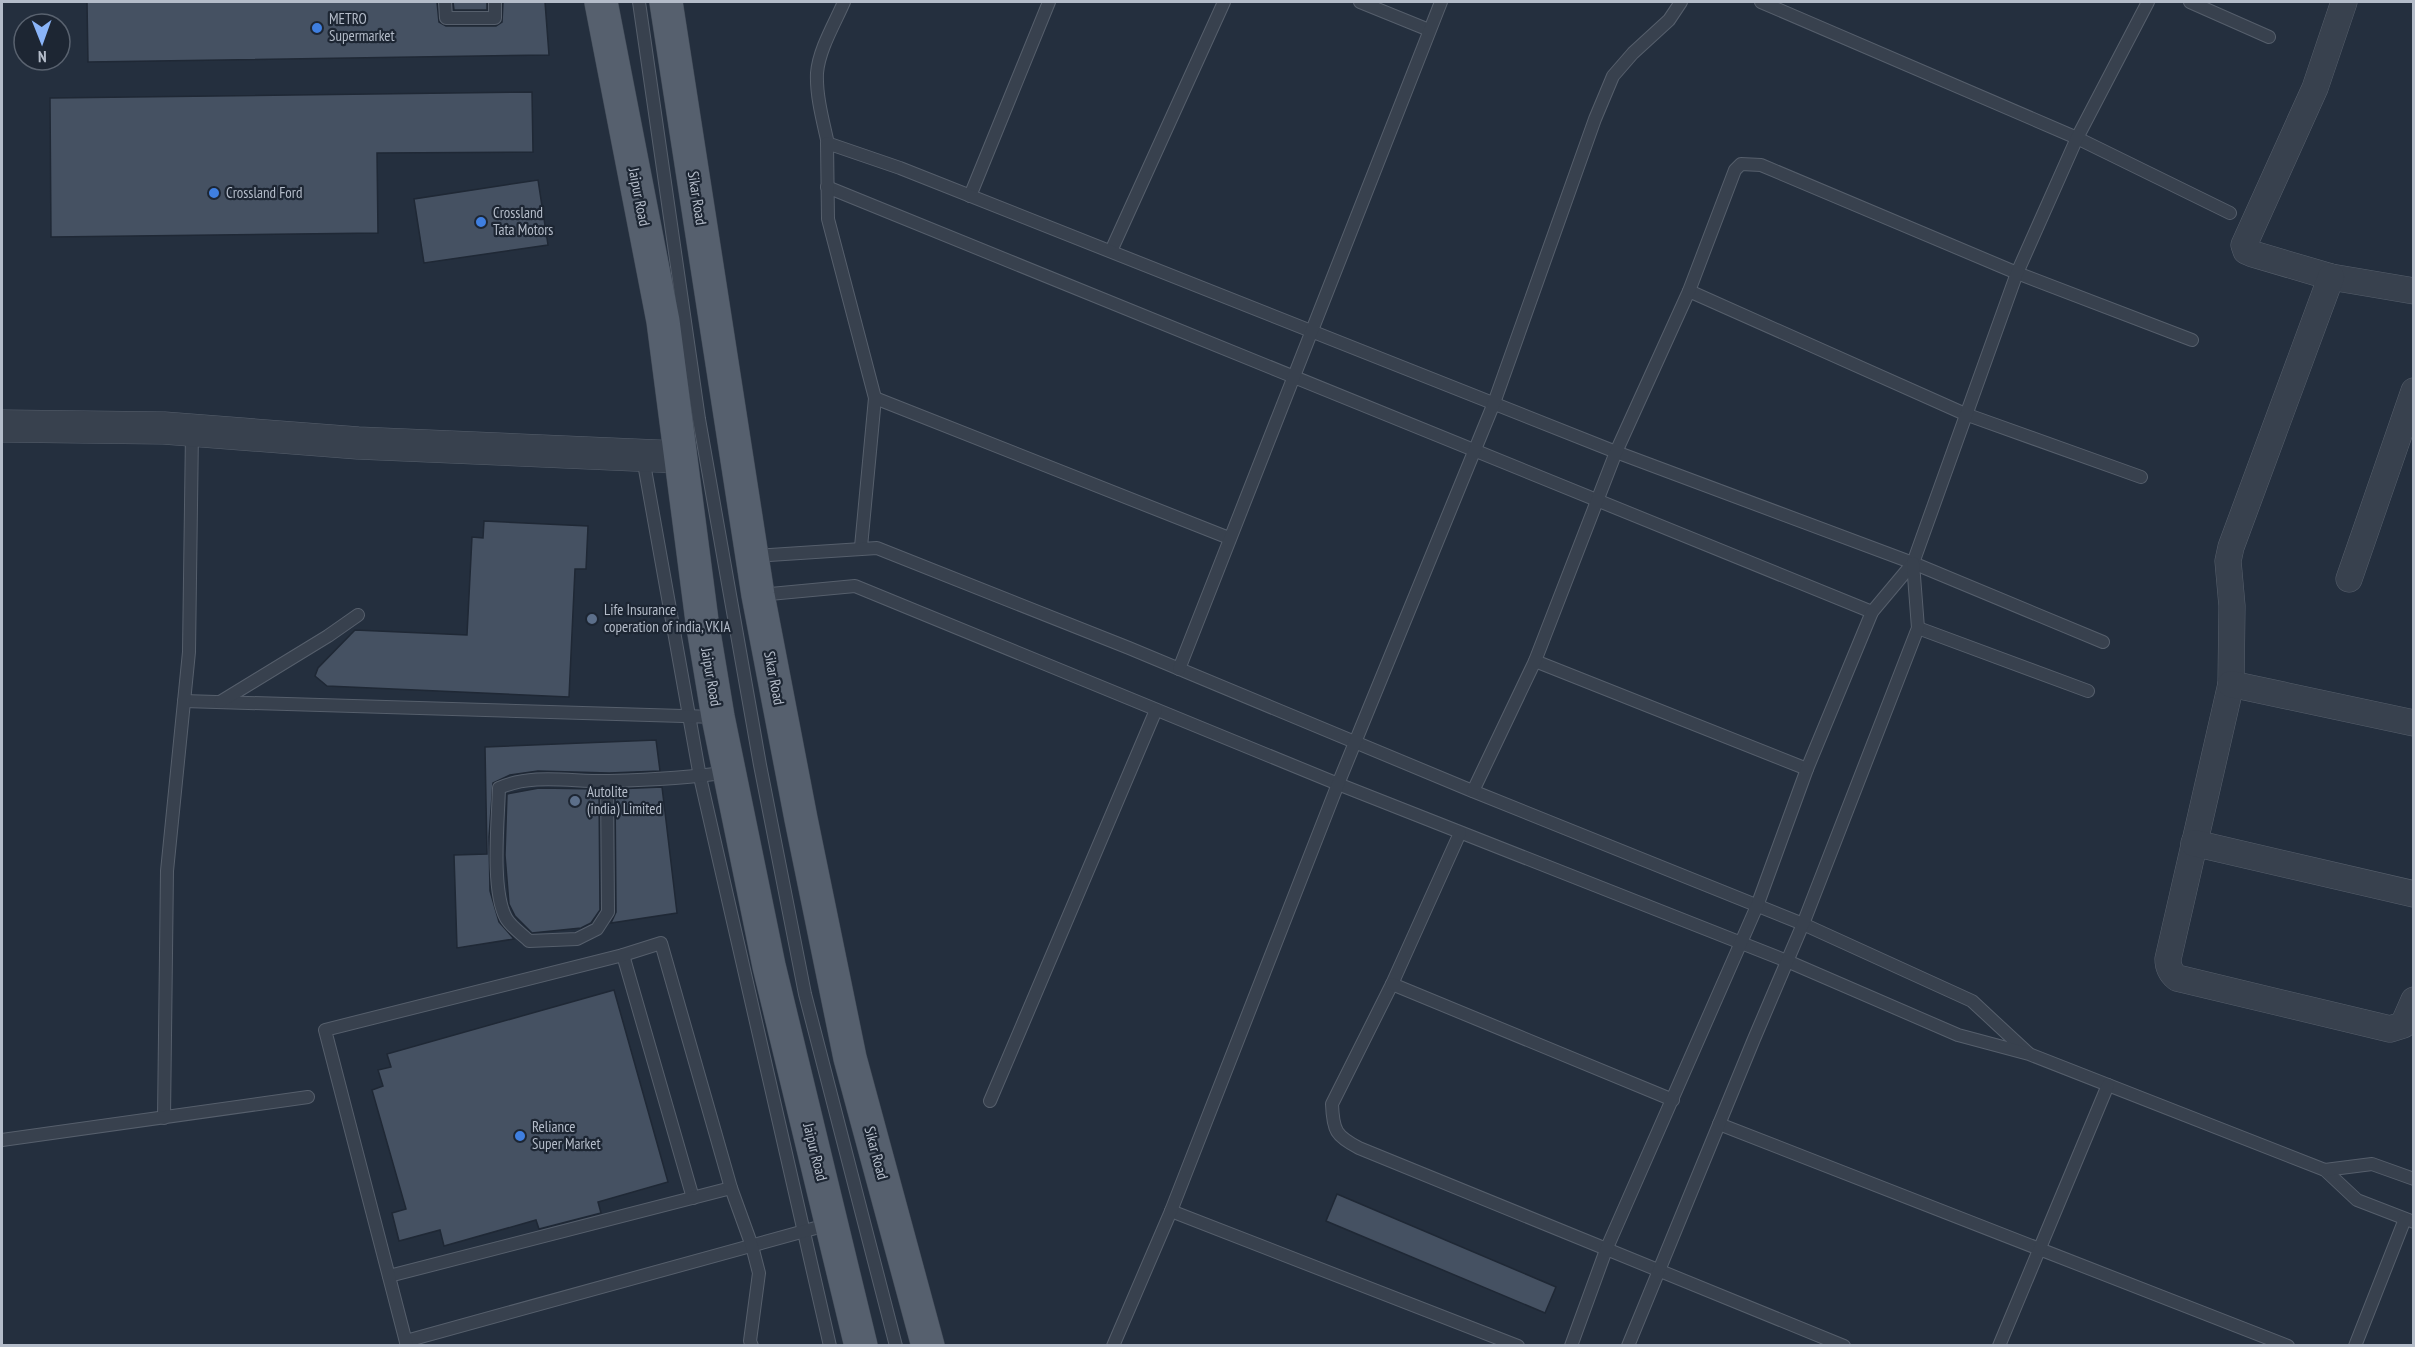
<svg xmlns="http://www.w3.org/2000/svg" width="2415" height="1347" viewBox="0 0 2415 1347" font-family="'PT Sans Narrow',sans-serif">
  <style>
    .building { fill: #455162; stroke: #1f2835; stroke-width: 1.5 }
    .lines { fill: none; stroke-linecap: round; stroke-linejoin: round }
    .service-casing { stroke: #565f6c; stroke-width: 14 }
    .minor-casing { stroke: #565f6c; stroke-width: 27 }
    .tertiary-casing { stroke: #565f6c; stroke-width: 33 }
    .primary-casing { stroke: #414a57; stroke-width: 34 }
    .service { stroke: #38414e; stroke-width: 12 }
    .minor { stroke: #38414e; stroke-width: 26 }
    .tertiary { stroke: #38414e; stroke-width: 32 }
    .primary { stroke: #56606e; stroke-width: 33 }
    .shop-dot { fill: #3f7fe0; stroke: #1d2633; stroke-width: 2 }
    .service-dot { fill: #5c6f8a; stroke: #1d2633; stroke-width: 2 }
    .labels { text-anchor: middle; stroke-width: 4.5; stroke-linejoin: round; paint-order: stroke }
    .poi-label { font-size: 15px; fill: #b4bcc9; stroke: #1d2633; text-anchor: start }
    .street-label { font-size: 15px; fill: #b4bcc9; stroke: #1d2633 }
  </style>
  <rect width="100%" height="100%" fill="#242f3e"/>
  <g class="building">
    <path d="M 87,2 L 437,2 L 439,22 L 446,26 L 496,26 L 502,22 L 503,2 L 545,2 L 549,55 L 88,62 Z"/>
    <path d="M 453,2 L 487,2 L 487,10 L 454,10 Z"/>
    <path d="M 532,92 L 533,152 L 377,153 L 378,233 L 51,237 L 50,98 Z"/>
    <path d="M 538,180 L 548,245 L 424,263 L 414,199 Z"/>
    <path d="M 484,521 L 588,526 L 586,569 L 575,569 L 569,697 L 327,686 L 315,676 L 318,668 L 355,630 L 467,635 L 472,537 L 483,538 Z"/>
    <path d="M 656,740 L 660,771 L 609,773 L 538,771 L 510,775 L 493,783 L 489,837 L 490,891 L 499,922 L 514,939 L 457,948 L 454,855 L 487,854 L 485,747 Z"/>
    <path d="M 662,787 L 677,913 L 611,923 L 616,912 L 615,789 Z"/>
    <path d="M 539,788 L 599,789 L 600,910 L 591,923 L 581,928 L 532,933 L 515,916 L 509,904 L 505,855 L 507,794 Z"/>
    <path d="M 614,990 L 668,1182 L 598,1202 L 601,1213 L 539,1229 L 536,1220 L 444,1246 L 440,1230 L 399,1241 L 392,1213 L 406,1209 L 372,1090 L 383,1086 L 378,1070 L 391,1067 L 387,1054 Z"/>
    <path d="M 1337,1194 L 1556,1287 L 1545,1313 L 1326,1221 Z"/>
  </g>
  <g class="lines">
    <defs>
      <g id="service">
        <path d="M 445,2 L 446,18 L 495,18 L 495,2"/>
        <path d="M 639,2 L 699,419 L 760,765 L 805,994 L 896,1346"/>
        <path d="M 1360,2 L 1429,30"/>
        <path d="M 1761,2 L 2077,138 L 2230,213"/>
        <path d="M 2190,2 L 2269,37"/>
        <path d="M 828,144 C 823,121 816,96 817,73 C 819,49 835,23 844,2"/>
        <path d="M 827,187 L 1872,612"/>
        <path d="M 970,196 L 1049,2"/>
        <path d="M 1111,251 L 1224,2"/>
        <path d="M 1689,291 L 1965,414 L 2141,477"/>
        <path d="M 875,398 L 1229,538"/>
        <path d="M 643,458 L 700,777 L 830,1346"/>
        <path d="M 861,547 L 875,398 L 828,219 L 827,143 L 900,168 L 1616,452 L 1913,563 L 2103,642"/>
        <path d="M 754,556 L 877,548 L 1129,648 L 1470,790 L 1803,924 L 1972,1001 L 2028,1053"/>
        <path d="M 759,595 L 855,586 L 1338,784 L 1787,961 L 1958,1035 L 2029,1054 L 2325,1170 L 2357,1200 L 2414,1222"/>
        <path d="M 1918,628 L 2088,691"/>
        <path d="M 1535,661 L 1807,769"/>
        <path d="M 1179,669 L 1441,2"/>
        <path d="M 184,701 L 716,717"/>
        <path d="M 220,702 L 328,636 L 358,615"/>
        <path d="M 607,781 L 608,912 L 597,929 L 577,939 L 529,941 C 522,934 511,927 506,918 C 491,890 498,822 499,788 C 533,773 572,782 609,781 C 649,780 689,778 729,772"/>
        <path d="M 1473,791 L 1535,661 L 1616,452 L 1689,291 L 1735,170 L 1741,164 L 1761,165 L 2017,273 L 2192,340"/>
        <path d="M 1460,833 L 1392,984 L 1332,1104 C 1333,1131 1336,1136 1359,1148 L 1844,1346"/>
        <path d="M 623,955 L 693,1198"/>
        <path d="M 1392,984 L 1673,1100"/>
        <path d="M 990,1101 L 1156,710"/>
        <path d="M 164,1118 L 167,871 L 189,652 L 192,432"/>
        <path d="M 1719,1124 L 2288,1346"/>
        <path d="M 2,1140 L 308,1097"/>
        <path d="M 2325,1170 L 2372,1164 L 2414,1179"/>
        <path d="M 1171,1211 L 1518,1346"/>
        <path d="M 389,1276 L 731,1188"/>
        <path d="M 406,1341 L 830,1224"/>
        <path d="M 407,1346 L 325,1030 L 623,955 L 661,943 L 731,1188 L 752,1246 L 759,1273 L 750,1341 L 752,1346"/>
        <path d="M 1113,1346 L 1171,1211 L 1338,784 L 1494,403 L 1595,119 L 1613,76 L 1633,53 L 1669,20 L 1681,2"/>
        <path d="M 1571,1346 L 1606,1250 L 1757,906 L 1807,769 L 1872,612 L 1913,563 L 2017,273 L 2077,138 L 2148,2"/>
        <path d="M 1628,1346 L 1754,1039 L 1803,924 L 1918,628 L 1913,563"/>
        <path d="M 1999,1346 L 2108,1085"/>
        <path d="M 2355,1346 L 2405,1219"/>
      </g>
      <g id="minor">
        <path d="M 2344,2 L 2315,88 L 2244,245 L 2246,251 L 2253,254 L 2331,277 L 2414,291"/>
        <path d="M 2331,277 L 2231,547 L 2228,561 L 2232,606 L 2231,684 L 2168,959 C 2168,968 2171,973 2177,978 L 2390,1029 L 2403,1025 L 2414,1000"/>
        <path d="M 2349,579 L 2414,391"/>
        <path d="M 2231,684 L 2414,723"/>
        <path d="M 2194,843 L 2414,894"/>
      </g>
      <path id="tertiary" d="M 2,426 L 164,428 L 358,443 L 680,457"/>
      <g id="primary">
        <path d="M 601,2 L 663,321 L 702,621 L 718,717 L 769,966 L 861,1346"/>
        <path d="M 666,2 L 758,595 L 801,819 L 850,1058 L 928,1346"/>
      </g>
    </defs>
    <use href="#service" class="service-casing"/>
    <use href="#minor" class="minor-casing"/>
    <use href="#tertiary" class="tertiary-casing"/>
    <use href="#primary" class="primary-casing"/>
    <use href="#service" class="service"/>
    <use href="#minor" class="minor"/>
    <use href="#tertiary" class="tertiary"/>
    <use href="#primary" class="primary"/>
  </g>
  <g class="shop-dot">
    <circle cx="317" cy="28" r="6"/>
    <circle cx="214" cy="193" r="6"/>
    <circle cx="481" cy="222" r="6"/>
    <circle cx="520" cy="1136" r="6"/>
  </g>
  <g class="service-dot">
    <circle cx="592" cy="619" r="6"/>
    <circle cx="575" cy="801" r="6"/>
  </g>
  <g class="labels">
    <g class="poi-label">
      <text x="329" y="24">METRO<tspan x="329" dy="17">Supermarket</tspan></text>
      <text x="226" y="198">Crossland Ford</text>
      <text x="493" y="218">Crossland<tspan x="493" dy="17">Tata Motors</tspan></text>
      <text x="604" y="615">Life Insurance<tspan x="604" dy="17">coperation of india, VKIA</tspan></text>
      <text x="587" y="797">Autolite<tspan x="587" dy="17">(india) Limited</tspan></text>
      <text x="532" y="1132">Reliance<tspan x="532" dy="17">Super Market</tspan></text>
    </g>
    <g class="street-label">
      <text transform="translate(639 197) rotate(79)" y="5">Jaipur Road</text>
      <text transform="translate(697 198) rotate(81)" y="5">Sikar Road</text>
      <text transform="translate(711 677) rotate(80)" y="5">Jaipur Road</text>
      <text transform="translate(774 678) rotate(79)" y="5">Sikar Road</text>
      <text transform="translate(815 1152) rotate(76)" y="5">Jaipur Road</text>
      <text transform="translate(876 1153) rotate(75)" y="5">Sikar Road</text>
    </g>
  </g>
  <rect width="2415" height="1347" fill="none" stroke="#b4bcc9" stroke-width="6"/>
  <g transform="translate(42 42) rotate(179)"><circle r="28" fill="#1d2633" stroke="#59626f" stroke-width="1.5"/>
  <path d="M0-4.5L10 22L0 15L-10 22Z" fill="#8ab4f8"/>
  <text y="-9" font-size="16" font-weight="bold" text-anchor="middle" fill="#b4bcc9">N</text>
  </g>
</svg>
